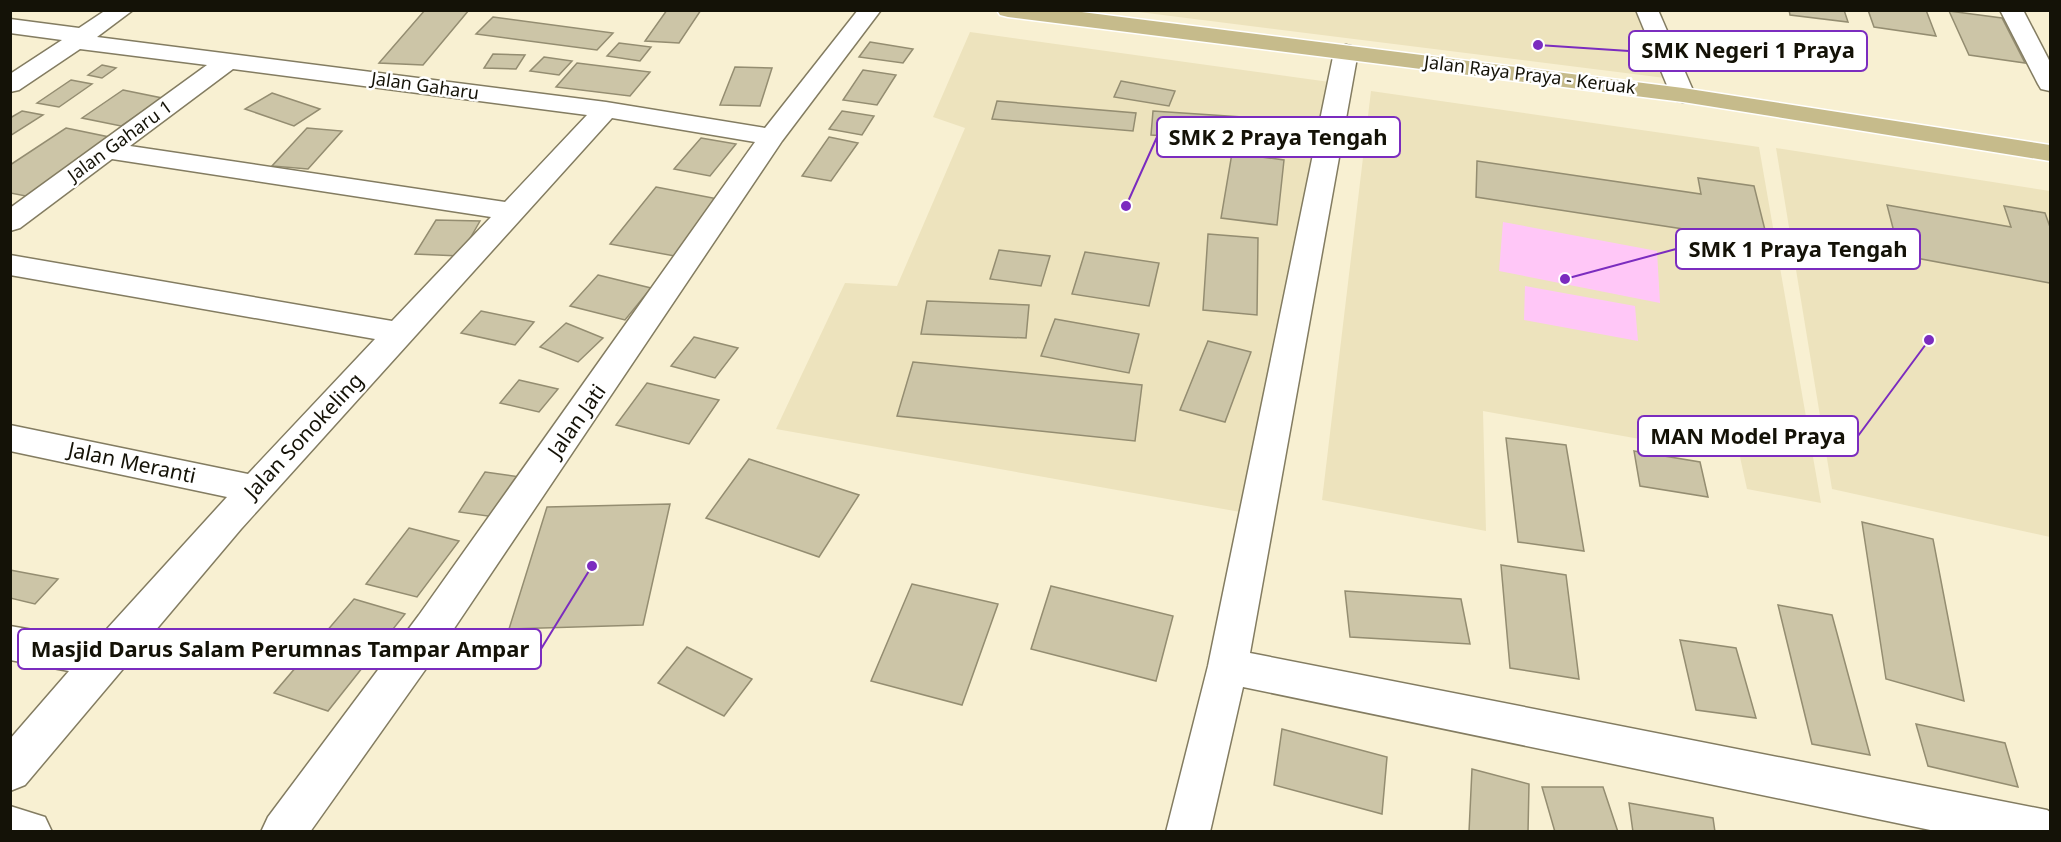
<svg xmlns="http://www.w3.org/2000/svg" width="2061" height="842" viewBox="0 0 2061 842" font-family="'Noto Sans',sans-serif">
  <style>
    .built { fill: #ede3bd }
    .green { fill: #ffc7f7 }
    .building { fill: #ccc5a7; stroke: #948d71; stroke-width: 1.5 }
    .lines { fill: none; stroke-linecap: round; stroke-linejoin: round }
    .minor-casing { stroke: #837c61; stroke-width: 3 }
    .major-casing { stroke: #fff; stroke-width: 3 }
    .minor { fill: #fff; fill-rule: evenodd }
    .major { fill: #c6bb8b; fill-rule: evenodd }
    .labels { text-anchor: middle; stroke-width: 5; stroke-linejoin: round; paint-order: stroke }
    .far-street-label { font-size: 18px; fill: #141207; stroke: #fff }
    .street-label { font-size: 21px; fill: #141207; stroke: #fff }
    .leader { fill: none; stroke: #7b2cbf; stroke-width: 2 }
    .callout-dot { fill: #7b2cbf; stroke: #fff; stroke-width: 2 }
    .callout { fill: #fff; stroke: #7b2cbf; stroke-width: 2 }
    .callout-label { font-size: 22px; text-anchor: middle; font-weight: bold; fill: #141207 }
  </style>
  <rect width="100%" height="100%" fill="#f8f0d2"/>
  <g class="built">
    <path d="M 1131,11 L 1661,11 L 1681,80 Z"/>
    <path d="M 970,32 L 1344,84 L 1257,515 L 776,429 L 845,283 L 897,286 L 965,128 L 933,117 Z"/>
    <path d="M 1371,91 L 1759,147 L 1821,503 L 1747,489 L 1740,457 L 1483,411 L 1486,531 L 1322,500 Z"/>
    <path d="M 1776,148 L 2050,191 L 2050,537 L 1832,489 Z"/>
  </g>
  <g class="green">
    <path d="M 1503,222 L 1657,251 L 1660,303 L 1499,271 Z"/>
    <path d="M 1525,286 L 1635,306 L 1638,341 L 1524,320 Z"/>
  </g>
  <g class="building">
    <path d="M 425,10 L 469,10 L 423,65 L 379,63 Z"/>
    <path d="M 667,10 L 701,10 L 679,43 L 645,41 Z"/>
    <path d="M 1789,10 L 1844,10 L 1848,22 L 1790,15 Z"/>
    <path d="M 1868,10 L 1926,10 L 1936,36 L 1874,27 Z"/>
    <path d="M 1949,11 L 2002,18 L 2025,63 L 1969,55 Z"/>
    <path d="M 493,17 L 613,33 L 597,50 L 476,34 Z"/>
    <path d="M 870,42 L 913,49 L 903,63 L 859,57 Z"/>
    <path d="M 619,43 L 651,47 L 640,61 L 607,56 Z"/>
    <path d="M 493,54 L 525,55 L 516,69 L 484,68 Z"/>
    <path d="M 544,57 L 572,61 L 559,75 L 530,71 Z"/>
    <path d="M 577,63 L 650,72 L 630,96 L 556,87 Z"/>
    <path d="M 102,65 L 116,68 L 102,78 L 88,75 Z"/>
    <path d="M 735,67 L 772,68 L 760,106 L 720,105 Z"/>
    <path d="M 863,70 L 896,75 L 877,105 L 843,100 Z"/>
    <path d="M 71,80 L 92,84 L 59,107 L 37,103 Z"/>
    <path d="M 1121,81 L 1175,91 L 1169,106 L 1114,97 Z"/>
    <path d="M 123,90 L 162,98 L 121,126 L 82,118 Z"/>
    <path d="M 272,93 L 320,109 L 294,126 L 245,109 Z"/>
    <path d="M 997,101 L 1136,113 L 1133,131 L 992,119 Z"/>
    <path d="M 22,111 L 43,115 L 10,136 L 10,118 Z"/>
    <path d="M 842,111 L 874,116 L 862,135 L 829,129 Z"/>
    <path d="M 1153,111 L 1257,118 L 1257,142 L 1151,135 Z"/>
    <path d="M 66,128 L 114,138 L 31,197 L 10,193 L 10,165 Z"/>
    <path d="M 307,128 L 342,131 L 308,169 L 272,166 Z"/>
    <path d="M 829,137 L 858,143 L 831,181 L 802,176 Z"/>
    <path d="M 701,138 L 736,144 L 710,176 L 674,169 Z"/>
    <path d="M 1232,153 L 1284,160 L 1277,225 L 1221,218 Z"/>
    <path d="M 1477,161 L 1701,194 L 1698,178 L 1754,186 L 1768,242 L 1476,197 Z"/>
    <path d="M 656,187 L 723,200 L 680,257 L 610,244 Z"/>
    <path d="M 1887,205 L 2011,227 L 2004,206 L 2045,213 L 2050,227 L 2050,283 L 1900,255 Z"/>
    <path d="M 436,220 L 480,221 L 460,256 L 415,254 Z"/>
    <path d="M 1208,234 L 1258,238 L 1257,315 L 1203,310 Z"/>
    <path d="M 999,250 L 1050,256 L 1041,286 L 990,279 Z"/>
    <path d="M 1085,252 L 1159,263 L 1149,306 L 1072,294 Z"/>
    <path d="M 598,275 L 651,288 L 625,320 L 570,306 Z"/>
    <path d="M 927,301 L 1029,305 L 1026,338 L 921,334 Z"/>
    <path d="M 481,311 L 534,322 L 515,345 L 461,333 Z"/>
    <path d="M 1055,319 L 1139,334 L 1129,373 L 1041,356 Z"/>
    <path d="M 566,323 L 603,338 L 578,362 L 540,347 Z"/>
    <path d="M 694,337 L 738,348 L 715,378 L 671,366 Z"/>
    <path d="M 1208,341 L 1251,352 L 1225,422 L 1180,410 Z"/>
    <path d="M 913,362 L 1142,385 L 1135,441 L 897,416 Z"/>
    <path d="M 519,380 L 558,389 L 539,412 L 500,403 Z"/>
    <path d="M 647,383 L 719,400 L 689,444 L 616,425 Z"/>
    <path d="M 1506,438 L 1566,445 L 1584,551 L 1518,542 Z"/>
    <path d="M 1634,451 L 1700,462 L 1708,497 L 1640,486 Z"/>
    <path d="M 749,459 L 859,495 L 819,557 L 706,518 Z"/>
    <path d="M 485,472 L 527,478 L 502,518 L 459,512 Z"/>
    <path d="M 670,504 L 643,625 L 509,629 L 547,507 Z"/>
    <path d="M 1862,522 L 1933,539 L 1964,701 L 1886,679 Z"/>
    <path d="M 409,528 L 459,541 L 417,597 L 366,584 Z"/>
    <path d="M 1501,565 L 1566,575 L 1579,679 L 1510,668 Z"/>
    <path d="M 10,570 L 58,579 L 35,604 L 10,598 Z"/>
    <path d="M 912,584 L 998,604 L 962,705 L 871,681 Z"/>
    <path d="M 1051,586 L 1173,616 L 1156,681 L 1031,649 Z"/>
    <path d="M 1345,591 L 1461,599 L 1470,644 L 1350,637 Z"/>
    <path d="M 354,599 L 405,614 L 328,711 L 274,693 Z"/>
    <path d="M 1778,605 L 1832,615 L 1870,755 L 1812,744 Z"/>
    <path d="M 1680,640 L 1736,648 L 1756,718 L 1696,710 Z"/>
    <path d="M 687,647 L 752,679 L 724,716 L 658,683 Z"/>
    <path d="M 1916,724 L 2005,743 L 2018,787 L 1928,766 Z"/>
    <path d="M 1282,729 L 1387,757 L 1382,814 L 1274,785 Z"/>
    <path d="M 1472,769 L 1529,784 L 1528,832 L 1469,832 Z"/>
    <path d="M 1542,787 L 1603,787 L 1618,832 L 1555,832 Z"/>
    <path d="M 1629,803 L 1713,818 L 1715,832 L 1633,832 Z"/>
  </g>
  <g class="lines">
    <defs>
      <g id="minor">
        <path d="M 106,10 L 133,10 L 97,37 L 606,102 L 765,128 L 858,10 L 881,10 L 782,141 L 447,639 L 310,832 L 261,832 L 268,817 L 419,615 L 755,142 L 612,118 L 241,529 L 25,785 L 10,791 L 10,739 L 69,671 L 10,660 L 10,626 L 96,641 L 227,497 L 10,451 L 10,425 L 248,474 L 375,339 L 10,275 L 10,255 L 392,321 L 491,217 L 112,159 L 20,228 L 10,231 L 10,208 L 207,65 L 80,49 L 19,90 L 10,92 L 10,74 L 62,40 L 10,33 L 10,19 L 79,28 ZM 233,69 L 587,115 L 505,202 L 130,146 Z"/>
        <path d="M 1636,10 L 1658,10 L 1695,95 L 1692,100 L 1683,102 L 1674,100 L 1671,95 Z"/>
        <path d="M 2000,10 L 2023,10 L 2050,62 L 2050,91 L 2041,89 L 2038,84 Z"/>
        <path d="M 1346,45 L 1354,47 L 1358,52 L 1250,653 L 2047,810 L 2050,812 L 2050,832 L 1940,832 L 1243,687 L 1210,832 L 1166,832 L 1208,666 L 1334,52 L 1338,47 Z"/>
        <path d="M 10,806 L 45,817 L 52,832 L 10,832 Z"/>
      </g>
      <path id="major" d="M 997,10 L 1066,10 L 1683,88 L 2050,145 L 2050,161 L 1683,102 L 1008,17 L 1000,15 Z"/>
    </defs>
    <use href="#minor" class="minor-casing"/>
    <use href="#major" class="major-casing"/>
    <use href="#minor" class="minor"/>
    <use href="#major" class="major"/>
  </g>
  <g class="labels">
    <g class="far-street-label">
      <text transform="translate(1530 75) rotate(7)" y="6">Jalan Raya Praya - Keruak</text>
      <text transform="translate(425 86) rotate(8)" y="6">Jalan Gaharu</text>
      <text transform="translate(120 141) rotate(-36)" y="6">Jalan Gaharu 1</text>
    </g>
    <g class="street-label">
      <text transform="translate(577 421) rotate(-55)" y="7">Jalan Jati</text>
      <text transform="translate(304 436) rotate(-47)" y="7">Jalan Sonokeling</text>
      <text transform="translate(132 463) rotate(12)" y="7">Jalan Meranti</text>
    </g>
  </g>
  <path class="leader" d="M1538 45L1629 51M1126 206L1157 137M1565 279L1676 249M1929 340L1858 436M592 566L541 649"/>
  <g class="callout-dot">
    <circle cx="1538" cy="45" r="6"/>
    <circle cx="1126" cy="206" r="6"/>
    <circle cx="1565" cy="279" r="6"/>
    <circle cx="1929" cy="340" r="6"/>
    <circle cx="592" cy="566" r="6"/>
  </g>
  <g class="callout">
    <rect x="1629" y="31" width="238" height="40" rx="6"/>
    <rect x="1157" y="117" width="243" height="40" rx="6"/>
    <rect x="1676" y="229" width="244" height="40" rx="6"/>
    <rect x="1638" y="416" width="220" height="40" rx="6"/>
    <rect x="18" y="629" width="523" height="40" rx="6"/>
  </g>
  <g class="callout-label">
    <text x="1748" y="58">SMK Negeri 1 Praya</text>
    <text x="1278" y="145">SMK 2 Praya Tengah</text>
    <text x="1798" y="257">SMK 1 Praya Tengah</text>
    <text x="1748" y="444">MAN Model Praya</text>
    <text x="280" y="657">Masjid Darus Salam Perumnas Tampar Ampar</text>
  </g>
  <rect width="2061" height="842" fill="none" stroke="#141207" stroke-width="24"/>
</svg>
